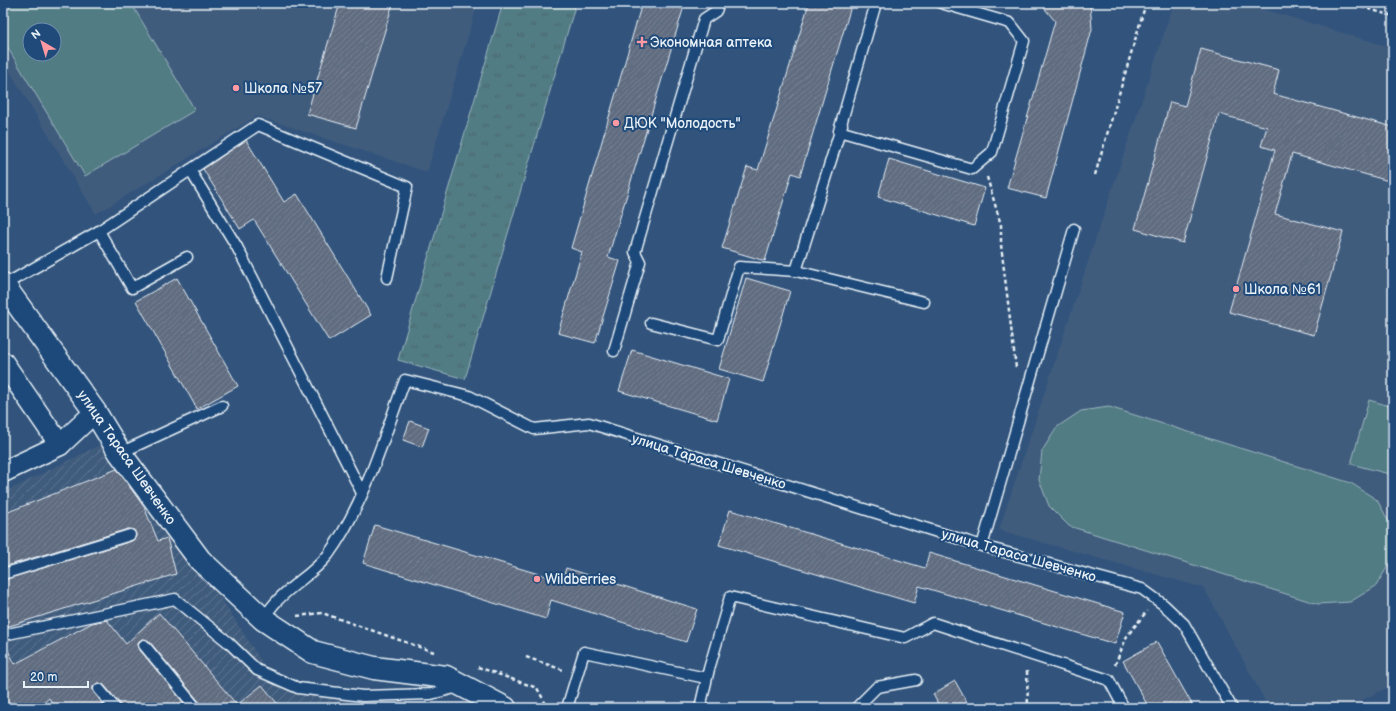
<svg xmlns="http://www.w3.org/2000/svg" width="1396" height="711" viewBox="0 0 1396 711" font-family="'Balsamiq Sans',sans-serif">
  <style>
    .built { fill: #405b7d; fill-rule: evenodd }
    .industrial { fill: url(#industrial-furrows) }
    .park { fill: url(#park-tufts); stroke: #9cb6be }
    .pitch { fill: #517c84; stroke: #9cb6be; fill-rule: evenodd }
    .building { fill: url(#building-hatch); stroke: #e8f1f8 }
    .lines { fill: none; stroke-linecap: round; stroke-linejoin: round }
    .service-casing { stroke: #e8f1f8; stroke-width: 13 }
    .minor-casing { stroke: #e8f1f8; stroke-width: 23 }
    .tertiary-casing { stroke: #e8f1f8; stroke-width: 25 }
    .path { stroke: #e8f1f8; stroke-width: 2.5; stroke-dasharray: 4 3; stroke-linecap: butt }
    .service { stroke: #1f4a7a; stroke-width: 10 }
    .minor { stroke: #1f4a7a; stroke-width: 20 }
    .tertiary { stroke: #1f4a7a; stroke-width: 22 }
    .poi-dot { fill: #ff9aa2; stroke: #1f4a7a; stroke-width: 1.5 }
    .labels { text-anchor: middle; stroke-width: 4; stroke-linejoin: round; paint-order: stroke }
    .poi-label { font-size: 14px; fill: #e8f1f8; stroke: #1f4a7a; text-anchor: start }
    .street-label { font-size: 14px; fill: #e8f1f8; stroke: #1f4a7a }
  </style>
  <defs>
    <pattern id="industrial-furrows" width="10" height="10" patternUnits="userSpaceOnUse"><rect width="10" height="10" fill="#405b7d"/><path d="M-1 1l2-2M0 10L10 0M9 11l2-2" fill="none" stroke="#5c7390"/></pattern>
    <pattern id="park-tufts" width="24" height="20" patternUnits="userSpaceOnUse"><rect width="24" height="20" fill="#517c84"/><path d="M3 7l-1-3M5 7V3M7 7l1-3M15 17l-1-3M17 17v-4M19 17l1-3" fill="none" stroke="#4c656a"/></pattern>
    <pattern id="building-hatch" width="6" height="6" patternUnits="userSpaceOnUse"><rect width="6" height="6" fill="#606c80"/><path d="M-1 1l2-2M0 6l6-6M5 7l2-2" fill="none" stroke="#778193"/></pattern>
  </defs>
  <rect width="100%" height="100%" fill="#32547c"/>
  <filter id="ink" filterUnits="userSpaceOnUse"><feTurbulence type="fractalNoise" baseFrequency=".025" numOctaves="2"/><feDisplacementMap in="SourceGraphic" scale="8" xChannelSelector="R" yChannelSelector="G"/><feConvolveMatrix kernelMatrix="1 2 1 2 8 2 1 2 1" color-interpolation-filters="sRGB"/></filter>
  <g filter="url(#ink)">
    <g class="built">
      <path d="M 3,3 L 478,3 L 427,172 L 257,116 L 96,214 L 3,60 ZM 30,30 L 54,30 L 54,54 L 30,54 Z"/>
      <path d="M 1174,3 L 1242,3 L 1393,48 L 1393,689 L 1391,686 L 1346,708 L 1269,708 L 1204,588 L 999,530 Z"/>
    </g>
    <path class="industrial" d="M 118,436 L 265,667 L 364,708 L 3,708 L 3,493 Z"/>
    <path class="park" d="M 503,3 L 576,3 L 465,379 L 398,360 Z"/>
    <g class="pitch">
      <path d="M 3,3 L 131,3 L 195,110 L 85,176 L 3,40 ZM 30,30 L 54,30 L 54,54 L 30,54 Z"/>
      <path d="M 1369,400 L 1393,407 L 1393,475 L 1351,464 Z"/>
      <path d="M 1109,407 L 1351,483 L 1377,500 L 1392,527 L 1392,559 L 1376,586 L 1350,602 L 1318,604 L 1069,526 L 1049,506 L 1039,480 L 1042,451 L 1057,427 L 1081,411 Z"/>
    </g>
    <g class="building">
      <path d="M 340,3 L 393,3 L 356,128 L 307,114 Z"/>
      <path d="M 642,3 L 685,3 L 608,257 L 620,261 L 595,343 L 558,333 L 582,252 L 571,248 Z"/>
      <path d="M 809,3 L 852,3 L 800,176 L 792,173 L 765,261 L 722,248 L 747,167 L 758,170 Z"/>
      <path d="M 1040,3 L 1090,3 L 1092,29 L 1046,198 L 1007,188 L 1055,21 Z"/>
      <path d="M 1201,49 L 1279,70 L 1273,94 L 1393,127 L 1393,167 L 1389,181 L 1292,154 L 1275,214 L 1343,232 L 1314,335 L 1229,312 L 1275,150 L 1261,146 L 1267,127 L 1219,114 L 1183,243 L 1135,229 L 1170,102 L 1185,106 Z"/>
      <path d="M 246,140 L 284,202 L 297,194 L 371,315 L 329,341 L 254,220 L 240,229 L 203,169 Z"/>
      <path d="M 889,159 L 985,188 L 974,226 L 878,197 Z"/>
      <path d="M 177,278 L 238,386 L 197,409 L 136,301 Z"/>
      <path d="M 746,278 L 790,291 L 763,382 L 719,369 Z"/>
      <path d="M 632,350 L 729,379 L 717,420 L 619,391 Z"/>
      <path d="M 410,421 L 429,428 L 422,447 L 403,440 Z"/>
      <path d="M 117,469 L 144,507 L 158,541 L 167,538 L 176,574 L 3,628 L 3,580 L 132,541 L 136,536 L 134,530 L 128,529 L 3,567 L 3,514 Z"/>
      <path d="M 730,510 L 925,568 L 929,553 L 1125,612 L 1115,644 L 919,586 L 914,603 L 719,545 Z"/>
      <path d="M 375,525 L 562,581 L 566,568 L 697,609 L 686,642 L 551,600 L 546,619 L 363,563 Z"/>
      <path d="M 159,613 L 237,705 L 262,685 L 281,708 L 202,708 L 201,704 L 149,641 L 143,639 L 138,642 L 139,649 L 188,708 L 121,708 L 120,704 L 104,685 L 98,683 L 93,686 L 93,691 L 106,708 L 56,708 L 49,698 L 38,708 L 3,708 L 3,641 L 15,664 L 92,623 L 107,620 L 126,644 Z"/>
      <path d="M 1157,642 L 1194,708 L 1149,708 L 1123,661 Z"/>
      <path d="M 955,681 L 970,708 L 940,708 L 933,694 Z"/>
    </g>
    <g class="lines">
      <defs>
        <g id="service">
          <path d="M 876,3 L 839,131 L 972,169 L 992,152 L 1024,41 L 1010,23 L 941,3"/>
          <path d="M 842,125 L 796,271 L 924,302"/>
          <path d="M 190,170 L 258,125 L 407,187 L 387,278"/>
          <path d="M 99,231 L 132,288 L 187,257"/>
          <path d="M 4,285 L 99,231 L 190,170 L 237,247 L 362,493"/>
          <path d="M 651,323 L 718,340 L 739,267 L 796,271"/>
          <path d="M 614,351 L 640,262 L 635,252 L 704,19 L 716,11 L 719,3"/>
          <path d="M 120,453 L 222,406"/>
          <path d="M 982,546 L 1074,229"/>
          <path d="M 3,574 L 130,535"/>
          <path d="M 263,619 C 267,614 271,607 276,602 C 291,585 313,574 328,555 C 365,504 383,439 405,380 L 469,396 L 534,429 L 589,423 L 982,546 L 1142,589 L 1164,605 L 1184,624 L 1232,708"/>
          <path d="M 3,635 L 175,599 L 228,642 L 257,670 L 298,688 L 363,696 L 431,694 L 459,687"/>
          <path d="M 144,645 L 196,708"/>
          <path d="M 99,689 L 115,708"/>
          <path d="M 567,708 L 584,652 L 706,678"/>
          <path d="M 700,708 L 709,669 L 730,597 L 905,638 L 933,623 L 1109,680 L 1124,708"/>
          <path d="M 856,708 L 877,687 L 916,680"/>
        </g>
        <g id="minor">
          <path d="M 3,362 L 60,445"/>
          <path d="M 3,472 L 60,445 L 95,412"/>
        </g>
        <path id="tertiary" d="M 3,284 L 95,412 L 120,453 L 200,560 L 263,619 L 313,652 L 374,668 L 446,677 L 505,708"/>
      </defs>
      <use href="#service" class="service-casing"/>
      <use href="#minor" class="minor-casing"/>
      <use href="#tertiary" class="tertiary-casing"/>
      <g class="path">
        <path d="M 1348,3 L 1393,16"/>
        <path d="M 1095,175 L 1146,3"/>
        <path d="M 987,177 L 1001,225 L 1001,245 L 1016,368"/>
        <path d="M 297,616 L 322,613 L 434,652"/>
        <path d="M 526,657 L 563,670"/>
        <path d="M 1115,665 L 1127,636 L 1147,611"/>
        <path d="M 478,667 L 537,688 L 548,708"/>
        <path d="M 1027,671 L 1028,708"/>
      </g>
      <use href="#service" class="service"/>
      <use href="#minor" class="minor"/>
      <use href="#tertiary" class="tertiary"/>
    </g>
  </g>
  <g class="poi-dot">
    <path d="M640 36h4v4h4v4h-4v4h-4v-4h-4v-4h4z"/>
    <circle cx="236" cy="88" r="4"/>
    <circle cx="616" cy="123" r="4"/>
    <circle cx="1236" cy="289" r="4"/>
    <circle cx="537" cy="579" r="4"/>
  </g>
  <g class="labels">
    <g class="poi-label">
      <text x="650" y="47">Экономная аптека</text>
      <text x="244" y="93">Школа №57</text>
      <text x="624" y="128">ДЮК "Молодость"</text>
      <text x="1244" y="294">Школа №61</text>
      <text x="545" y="584">Wildberries</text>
    </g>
    <g class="street-label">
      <text transform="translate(127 457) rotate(55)" y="5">улица Тараса Шевченко</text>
      <text transform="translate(709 461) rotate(17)" y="5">улица Тараса Шевченко</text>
      <text transform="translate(1019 555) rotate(16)" y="5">улица Тараса Шевченко</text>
    </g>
  </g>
  <rect width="1396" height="711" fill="none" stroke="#1f4a7a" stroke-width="16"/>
  <rect x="8" y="8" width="1380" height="695" fill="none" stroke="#e8f1f8" stroke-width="1.5" filter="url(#ink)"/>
  <g transform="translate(42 42) rotate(322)"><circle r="19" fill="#1f4a7a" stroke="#6f8dac"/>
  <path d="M0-3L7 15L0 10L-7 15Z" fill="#ff9aa2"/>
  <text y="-6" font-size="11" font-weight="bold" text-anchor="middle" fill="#e8f1f8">N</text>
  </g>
  <path d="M24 681v6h64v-6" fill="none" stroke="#e8f1f8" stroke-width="2"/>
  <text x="30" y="681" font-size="12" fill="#e8f1f8" stroke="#1f4a7a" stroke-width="3" paint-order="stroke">20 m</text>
</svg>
